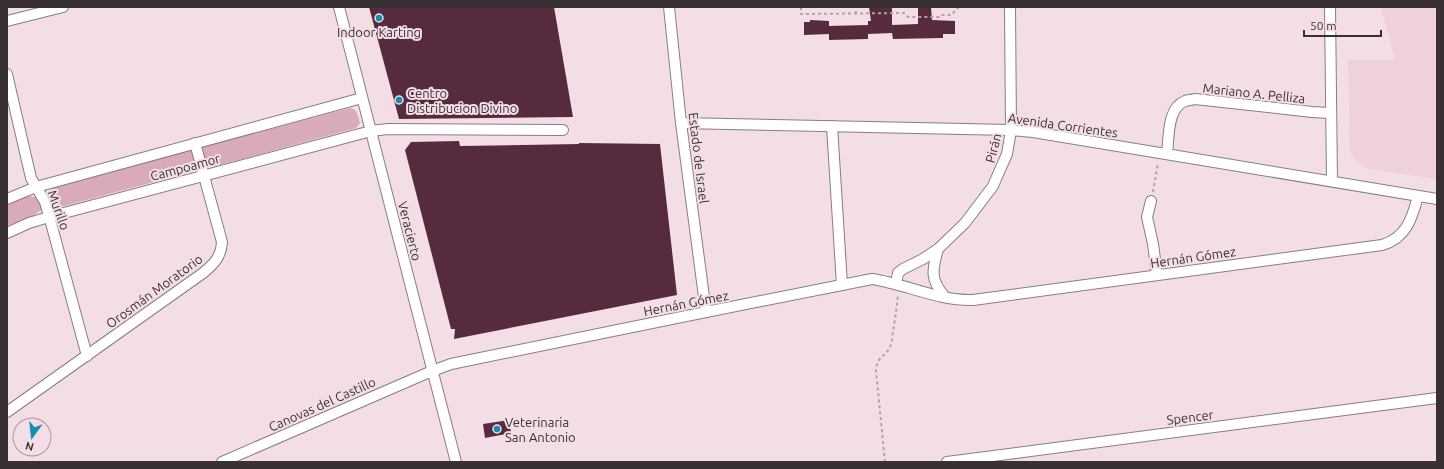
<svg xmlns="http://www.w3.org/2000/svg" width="1444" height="469" viewBox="0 0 1444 469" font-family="Ubuntu,sans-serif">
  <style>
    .built { fill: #eed1dc }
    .green { fill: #d8aabc }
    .building { fill: #572b3f }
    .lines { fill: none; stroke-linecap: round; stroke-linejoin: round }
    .minor-casing { stroke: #8e7b82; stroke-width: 12 }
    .path { stroke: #b2a1a8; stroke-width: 2; stroke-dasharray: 3 3; stroke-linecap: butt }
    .minor { stroke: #fff; stroke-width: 10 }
    .poi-dot { fill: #158daf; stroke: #f3dee6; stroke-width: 1.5 }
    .labels { text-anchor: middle; stroke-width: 4; stroke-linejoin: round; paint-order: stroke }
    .poi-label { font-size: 13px; fill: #383033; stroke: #f3dee6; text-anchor: start }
    .street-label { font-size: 13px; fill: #383033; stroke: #f3dee6 }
  </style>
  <rect width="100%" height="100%" fill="#f3dee6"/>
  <path class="built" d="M 1381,7 L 1437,7 L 1437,179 L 1368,169 L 1358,162 L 1350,152 L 1348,60 L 1395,60 Z"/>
  <g class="green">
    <path d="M 350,108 C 358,109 358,117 360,123 L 356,128 L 213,167 C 204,166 203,155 201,147 Z"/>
    <path d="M 192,150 L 198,170 L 57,208 L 55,208 C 46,200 46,194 55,187 Z"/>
    <path d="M 27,196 L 36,197 L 41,205 L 41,210 L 33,216 L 7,226 L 7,205 Z"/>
  </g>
  <g class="building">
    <path d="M 369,7 L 554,7 L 573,117 L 399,119 Z"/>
    <path d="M 869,7 L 892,7 L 892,25 L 918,24 L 918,7 L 931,7 L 932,20 L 955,21 L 955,34 L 943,34 L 943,38 L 893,39 L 892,33 L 868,34 L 868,39 L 829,40 L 829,34 L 804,35 L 804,22 L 810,22 L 810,20 L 829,21 L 829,26 L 868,25 L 868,21 L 871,21 Z"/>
    <path d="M 459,141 L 460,146 L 579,144 L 579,143 L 660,144 L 677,295 L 454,339 L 455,329 L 451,329 L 405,150 L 411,142 Z"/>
    <path d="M 509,420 L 511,433 L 485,438 L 483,424 Z"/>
  </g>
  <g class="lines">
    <defs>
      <g id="minor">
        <path d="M 339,7 L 456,462"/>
        <path d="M 669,7 L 681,123 L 706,312"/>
        <path d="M 1330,7 L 1332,181"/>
        <path d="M 7,21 L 63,7"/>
        <path d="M 7,74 L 31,178 L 45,202 L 51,223 L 87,356"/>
        <path d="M 681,123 L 1011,130 L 1033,132 L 1437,199"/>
        <path d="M 832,126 L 842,285"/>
        <path d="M 1167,154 C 1169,138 1167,108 1185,101 C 1188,100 1192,100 1195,99 L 1312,112 L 1331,113"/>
        <path d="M 7,199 L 36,187 L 362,98"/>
        <path d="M 1151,201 L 1147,217 L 1153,244 L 1157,275"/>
        <path d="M 7,233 L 29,223 L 49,217 L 371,131 L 388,129 L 563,130"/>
        <path d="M 938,249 C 932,270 930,280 945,297"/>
        <path d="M 896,284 L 898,273 L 903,269 L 923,259 L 938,249 L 965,223 L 993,186 L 999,172 L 1007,154 L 1011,130 L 1010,7"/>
        <path d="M 7,412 L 203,273 C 214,264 221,257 222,242 L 195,143"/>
        <path d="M 222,462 L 432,371 L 451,364 L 706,312 L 872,279 C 906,284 938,301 973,300 L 1382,245 C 1406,238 1412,219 1418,196"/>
        <path d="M 947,462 L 1437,398"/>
      </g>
    </defs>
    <use href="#minor" class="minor-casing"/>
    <g class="path">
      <path d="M 801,7 L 801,14 L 904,13 L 908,17 L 939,17 L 941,15 L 951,15 L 959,7"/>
      <path d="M 856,14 L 856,7"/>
      <path d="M 1153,192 L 1158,163"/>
      <path d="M 885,462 L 876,371 C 877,355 885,358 890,347 C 892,342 892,337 893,332 C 895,319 897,307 898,294"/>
    </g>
    <use href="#minor" class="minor"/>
  </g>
  <g class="poi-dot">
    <circle cx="379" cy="18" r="4"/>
    <circle cx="399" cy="100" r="4"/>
    <circle cx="497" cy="429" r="4"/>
  </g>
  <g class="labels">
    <g class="poi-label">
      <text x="379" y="37" text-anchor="middle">Indoor Karting</text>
      <text x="407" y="98">Centro<tspan x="407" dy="15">Distribucion Divino</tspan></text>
      <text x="505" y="427">Veterinaria<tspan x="505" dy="15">San Antonio</tspan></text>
    </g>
    <g class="street-label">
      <text transform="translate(1254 93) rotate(6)" y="5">Mariano A. Pelliza</text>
      <text transform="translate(1063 125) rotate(8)" y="5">Avenida Corrientes</text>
      <text transform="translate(993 148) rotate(-75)" y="5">Pirán</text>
      <text transform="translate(699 158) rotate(83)" y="5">Estado de Israel</text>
      <text transform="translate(185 167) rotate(-15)" y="5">Campoamor</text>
      <text transform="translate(59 210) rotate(70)" y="5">Murillo</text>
      <text transform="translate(410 231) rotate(76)" y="5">Veracierto</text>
      <text transform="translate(1193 257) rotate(-8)" y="5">Hernán Gómez</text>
      <text transform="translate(154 291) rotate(-36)" y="5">Orosmán Moratorio</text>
      <text transform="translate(686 303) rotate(-11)" y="5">Hernán Gómez</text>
      <text transform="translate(322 404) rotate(-24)" y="5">Canovas del Castillo</text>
      <text transform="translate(1190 417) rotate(-7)" y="5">Spencer</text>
    </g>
  </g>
  <rect width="1444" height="469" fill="none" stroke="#383033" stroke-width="16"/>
  <g transform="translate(32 437) rotate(195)"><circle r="19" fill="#f3dee6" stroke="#a8989e"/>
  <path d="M0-3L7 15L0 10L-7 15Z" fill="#158daf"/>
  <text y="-6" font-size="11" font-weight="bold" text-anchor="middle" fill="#383033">N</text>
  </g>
  <path d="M1304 30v6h77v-6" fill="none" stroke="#383033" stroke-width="2"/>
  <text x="1310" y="30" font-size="12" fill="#383033" stroke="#f3dee6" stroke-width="3" paint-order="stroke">50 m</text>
</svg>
